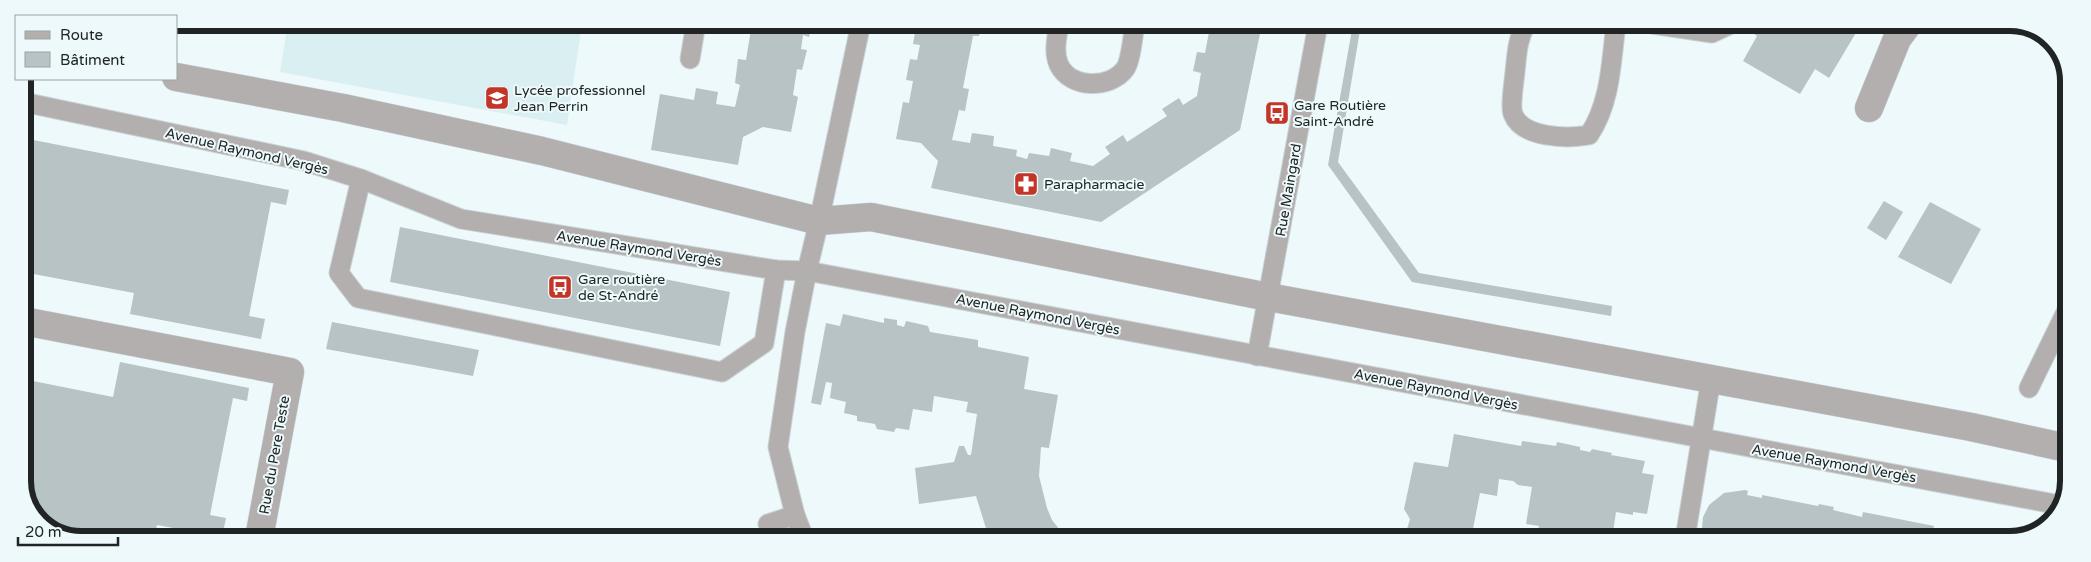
<svg xmlns="http://www.w3.org/2000/svg" width="2091" height="562" viewBox="0 0 2091 562" font-family="'Varela Round',sans-serif">
  <style>
    .built { fill: #daeff2 }
    .building { fill: #b7c3c4 }
    .lines { fill: none; stroke-linecap: round; stroke-linejoin: round }
    .service-casing { stroke: #c8d3d4; stroke-width: 21 }
    .minor-casing { stroke: #c8d3d4; stroke-width: 29 }
    .service { stroke: #b4afaf; stroke-width: 19 }
    .minor { stroke: #b4afaf; stroke-width: 28 }
    .labels { text-anchor: middle; stroke-width: 4; stroke-linejoin: round; paint-order: stroke }
    .poi-label { font-size: 14px; fill: #202425; stroke: #edf9fb; text-anchor: start }
    .street-label { font-size: 14px; fill: #202425; stroke: #edf9fb }
    .rim { fill: none; stroke: #202425; stroke-width: 6 }
  </style>
  <rect width="100%" height="100%" fill="#edf9fb"/>
  <path class="built" d="M 288,23 L 582,23 L 567,125 L 280,72 Z"/>
  <g class="building">
    <path d="M 752,23 L 812,23 L 809,37 L 803,35 L 801,49 L 807,50 L 802,70 L 797,69 L 793,95 L 798,97 L 791,132 L 763,127 L 743,137 L 738,165 L 651,150 L 660,94 L 694,100 L 696,88 L 718,92 L 716,104 L 735,107 L 740,85 L 735,83 L 738,59 L 746,60 Z"/>
    <path d="M 924,23 L 982,23 L 979,36 L 973,36 L 963,88 L 969,89 L 965,111 L 959,110 L 952,140 L 970,143 L 972,133 L 994,136 L 993,146 L 1017,150 L 1016,156 L 1027,159 L 1029,153 L 1049,156 L 1051,148 L 1072,153 L 1070,161 L 1093,166 L 1110,154 L 1105,147 L 1123,135 L 1127,142 L 1167,116 L 1162,109 L 1179,98 L 1183,105 L 1197,96 L 1201,73 L 1193,71 L 1197,52 L 1205,53 L 1209,32 L 1216,32 L 1218,24 L 1262,24 L 1240,130 L 1101,222 L 931,188 L 938,161 L 921,143 L 896,139 L 903,102 L 909,103 L 913,81 L 906,80 L 910,59 L 917,60 L 920,45 L 913,44 L 916,27 L 923,28 Z"/>
    <path d="M 1353,24 L 1361,24 L 1338,162 L 1419,273 L 1612,306 L 1611,316 L 1412,282 L 1328,165 Z"/>
    <path d="M 1755,24 L 1857,24 L 1860,26 L 1829,78 L 1815,69 L 1800,94 L 1743,61 L 1757,36 L 1751,32 Z"/>
    <path d="M 23,138 L 289,190 L 286,205 L 271,202 L 249,316 L 265,319 L 261,339 L 130,314 L 134,293 L 23,272 Z"/>
    <path d="M 1884,201 L 1903,212 L 1886,240 L 1867,228 Z"/>
    <path d="M 1930,202 L 1981,229 L 1951,284 L 1898,257 Z"/>
    <path d="M 400,227 L 730,292 L 720,346 L 390,282 Z"/>
    <path d="M 843,314 L 884,323 L 884,318 L 897,320 L 897,325 L 904,327 L 906,321 L 928,326 L 930,332 L 978,340 L 978,347 L 1029,357 L 1024,389 L 1058,395 L 1049,448 L 1041,447 L 1039,476 L 1047,508 L 1052,520 L 1067,539 L 989,538 L 976,496 L 919,504 L 915,468 L 954,462 L 959,446 L 964,446 L 968,455 L 971,455 L 977,414 L 966,412 L 968,402 L 934,396 L 932,412 L 913,409 L 909,430 L 896,428 L 894,432 L 877,429 L 875,424 L 857,421 L 857,416 L 844,413 L 846,402 L 830,398 L 832,383 L 826,382 L 821,405 L 811,403 L 826,323 L 840,326 Z"/>
    <path d="M 332,322 L 479,350 L 473,376 L 326,349 Z"/>
    <path d="M 120,362 L 249,388 L 247,401 L 233,398 L 210,515 L 226,518 L 222,537 L 157,525 L 154,538 L 122,538 L 100,533 L 100,538 L 66,538 L 37,519 L 23,485 L 23,379 L 113,397 Z"/>
    <path d="M 1454,434 L 1521,446 L 1522,441 L 1556,446 L 1557,442 L 1580,447 L 1580,450 L 1590,452 L 1592,449 L 1612,453 L 1611,455 L 1645,461 L 1642,473 L 1654,475 L 1647,514 L 1633,512 L 1633,515 L 1616,512 L 1612,539 L 1573,537 L 1574,533 L 1562,531 L 1562,535 L 1538,531 L 1539,526 L 1526,524 L 1532,487 L 1518,485 L 1513,481 L 1499,479 L 1497,496 L 1480,493 L 1471,539 L 1404,539 L 1410,519 L 1404,509 L 1414,462 L 1448,467 Z"/>
    <path d="M 1745,490 L 1748,491 L 1747,495 L 1762,498 L 1762,495 L 1818,506 L 1819,504 L 1834,507 L 1833,510 L 1862,517 L 1863,512 L 1934,526 L 1933,530 L 1948,533 L 1949,530 L 1964,533 L 1964,536 L 1975,539 L 1754,539 L 1740,535 L 1739,539 L 1701,539 L 1703,517 L 1709,505 L 1724,493 Z"/>
    <path d="M 1979,534 L 1998,537 L 1997,539 L 1977,539 Z"/>
  </g>
  <g class="lines">
    <defs>
      <g id="service">
        <path d="M 1059,23 C 1057,38 1053,52 1059,65 C 1071,89 1110,89 1125,69 C 1131,61 1133,34 1135,24"/>
        <path d="M 1526,24 C 1517,40 1517,54 1515,72 C 1514,82 1510,106 1513,114 C 1522,138 1567,139 1589,135 C 1611,102 1611,62 1616,24"/>
        <path d="M 1652,24 L 1712,33 L 1731,24"/>
        <path d="M 690,59 L 696,23"/>
        <path d="M 23,102 L 304,161 L 361,179 L 461,219 L 776,270 L 807,271 L 2060,505"/>
        <path d="M 361,179 L 339,273 L 358,298 L 722,372 L 764,343 L 776,270"/>
        <path d="M 1257,356 L 1318,24"/>
        <path d="M 2029,388 L 2067,310"/>
        <path d="M 768,524 L 795,515"/>
        <path d="M 804,538 L 795,515 L 778,447 L 795,332 L 807,271 L 819,221 L 861,23"/>
        <path d="M 1685,539 L 1711,379"/>
      </g>
      <g id="minor">
        <path d="M 176,77 L 343,108 L 542,151 L 819,221 L 871,217 L 1268,297 L 1971,427 L 2067,448"/>
        <path d="M 1869,108 L 1897,39 L 1908,24"/>
        <path d="M 23,321 L 290,372 L 259,538"/>
      </g>
    </defs>
    <use href="#service" class="service-casing"/>
    <use href="#minor" class="minor-casing"/>
    <use href="#service" class="service"/>
    <use href="#minor" class="minor"/>
  </g>
  <defs>
    <symbol id="school-square" viewBox="-11 -11 22 22"><rect x="-9" y="-9" width="18" height="18" rx="4" fill="#c33627" stroke="#edf9fb"/><path d="M0-5L7-2L0 1L-7-2ZM-4 1L0 2.5L4 1V4Q0 6-4 4Z" fill="#fff"/></symbol>
    <symbol id="bus-square" viewBox="-11 -11 22 22"><rect x="-9" y="-9" width="18" height="18" rx="4" fill="#c33627" stroke="#edf9fb"/><path d="M-5-6H5V4H4V6H2V4H-2V6H-4V4H-5ZM-3.5-4V0h7V-4ZM-3.5 1.2v1.5H-2V1.2ZM2 1.2v1.5H3.5V1.2Z" fill="#fff"/></symbol>
    <symbol id="pharmacy-square" viewBox="-11 -11 22 22"><rect x="-9" y="-9" width="18" height="18" rx="4" fill="#c33627" stroke="#edf9fb"/><path d="M-2-6h4v4h4v4h-4v4h-4v-4h-4v-4h4Z" fill="#fff"/></symbol>
  </defs>
  <g fill-rule="evenodd">
    <use href="#school-square" x="483" y="84" width="28" height="28"/>
    <use href="#bus-square" x="1263" y="99" width="28" height="28"/>
    <use href="#pharmacy-square" x="1012" y="170" width="28" height="28"/>
    <use href="#bus-square" x="546" y="273" width="28" height="28"/>
  </g>
  <g class="labels">
    <g class="poi-label">
      <text x="514" y="95">Lycée professionnel<tspan x="514" dy="16">Jean Perrin</tspan></text>
      <text x="1294" y="110">Gare Routière<tspan x="1294" dy="16">Saint-André</tspan></text>
      <text x="1044" y="189">Parapharmacie</text>
      <text x="578" y="284">Gare routière<tspan x="578" dy="16">de St-André</tspan></text>
    </g>
    <g class="street-label">
      <text transform="translate(247 151) rotate(13)" y="5">Avenue Raymond Vergès</text>
      <text transform="translate(1288 190) rotate(-80)" y="5">Rue Maingard</text>
      <text transform="translate(639 248) rotate(9)" y="5">Avenue Raymond Vergès</text>
      <text transform="translate(1038 314) rotate(11)" y="5">Avenue Raymond Vergès</text>
      <text transform="translate(1436 389) rotate(11)" y="5">Avenue Raymond Vergès</text>
      <text transform="translate(274 455) rotate(-80)" y="5">Rue du Pere Teste</text>
      <text transform="translate(1834 463) rotate(10)" y="5">Avenue Raymond Vergès</text>
    </g>
  </g>
  <path d="M0 0H2091V562H0ZM81 31H2010A50 50 0 0 1 2060 81V481A50 50 0 0 1 2010 531H81A50 50 0 0 1 31 481V81A50 50 0 0 1 81 31Z" fill="#edf9fb" fill-rule="evenodd"/>
  <path class="rim" d="M81 31H2010A50 50 0 0 1 2060 81V481A50 50 0 0 1 2010 531H81A50 50 0 0 1 31 481V81A50 50 0 0 1 81 31Z"/>
  <rect x="15" y="15" width="162" height="65" fill="#edf9fb" stroke="#9ba4a5"/>
  <rect x="25" y="31" width="25" height="8" fill="#b4afaf" stroke="#9ba4a5"/>
  <text x="60" y="40" font-size="15" fill="#202425">Route</text>
  <rect x="25" y="52" width="25" height="15" fill="#b7c3c4" stroke="#9ba4a5"/>
  <text x="60" y="65" font-size="15" fill="#202425">Bâtiment</text>
  <path d="M18 537v8h100v-8" fill="none" stroke="#202425" stroke-width="2.5"/>
  <text x="25" y="537" font-size="15" fill="#202425" stroke="#edf9fb" stroke-width="4" paint-order="stroke">20 m</text>
</svg>
